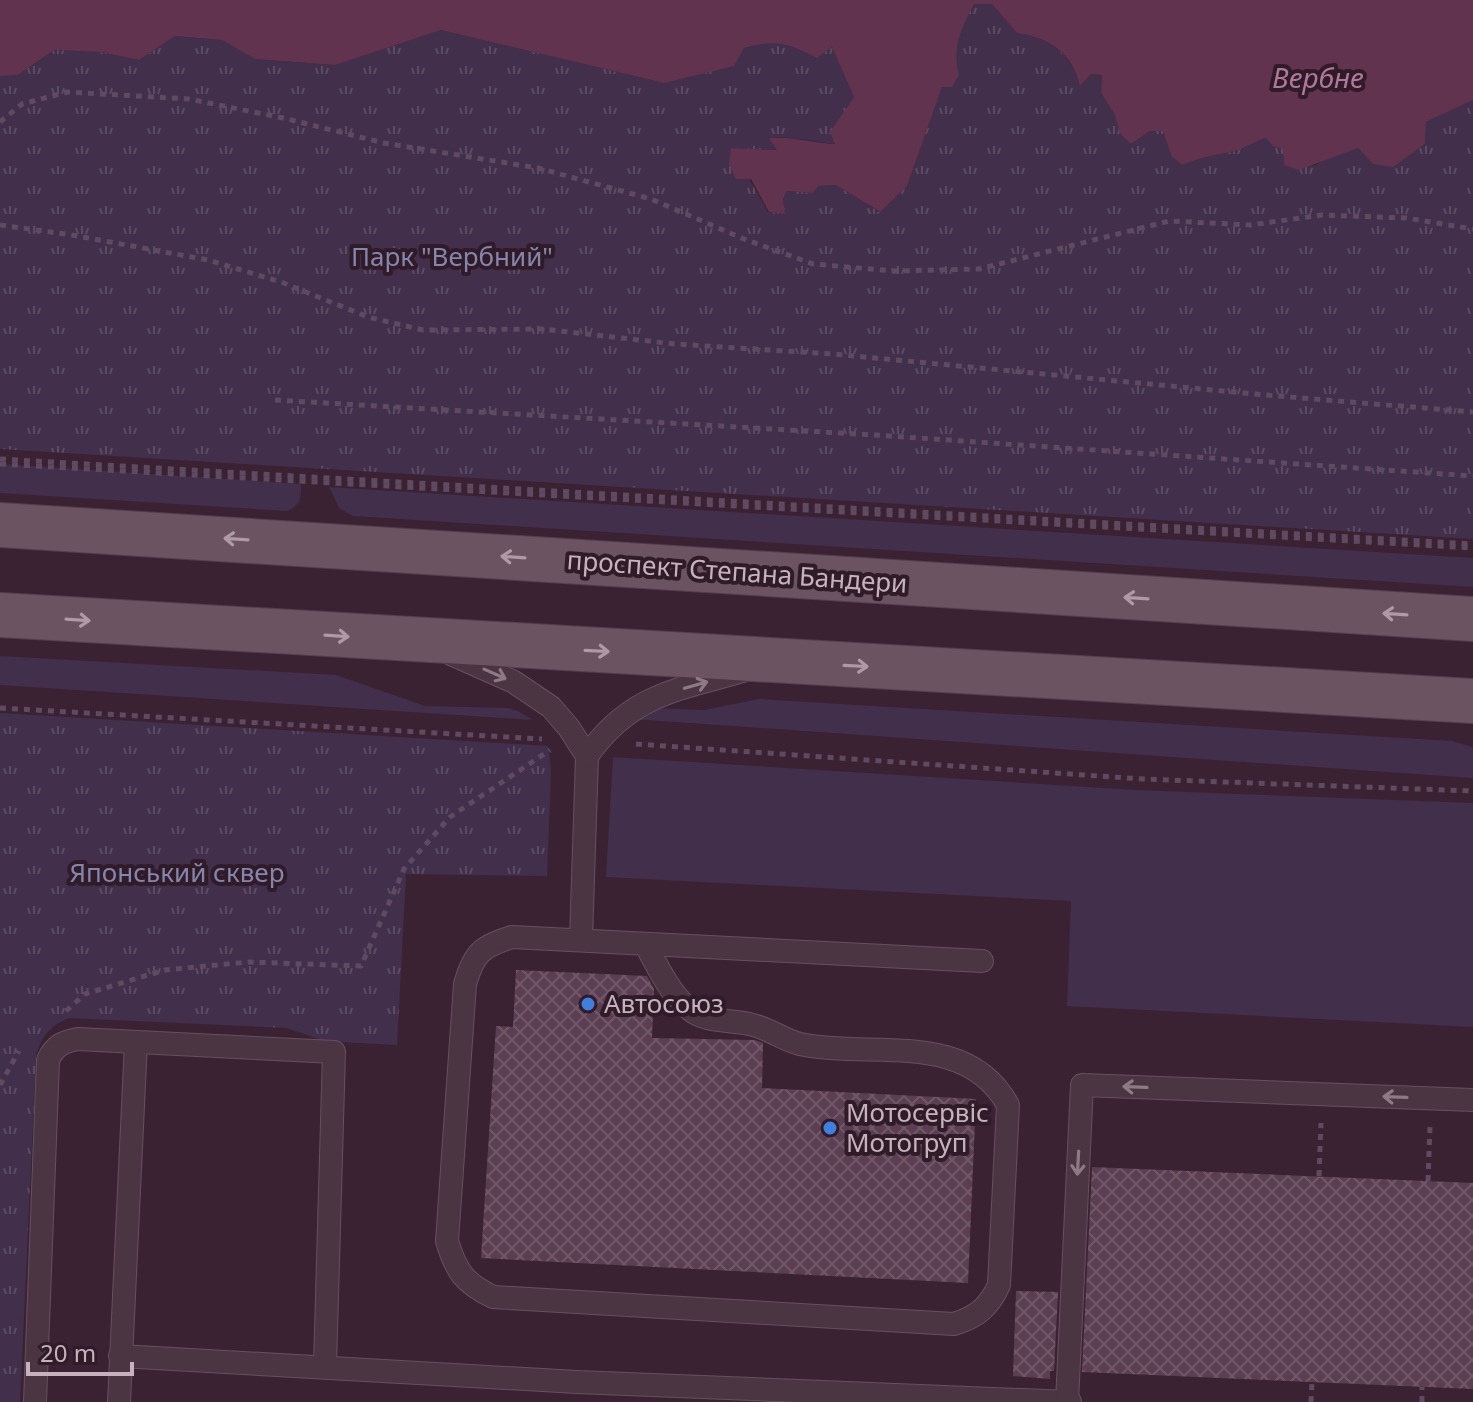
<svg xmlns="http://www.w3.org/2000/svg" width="1473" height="1402" viewBox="0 0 1473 1402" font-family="'Noto Sans',sans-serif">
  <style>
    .grass { fill: #412f4b }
    .park { fill: url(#park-tufts) }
    .water { fill: #61334f }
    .building { fill: url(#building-cross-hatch) }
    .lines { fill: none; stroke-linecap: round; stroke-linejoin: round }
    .service-casing { stroke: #66515e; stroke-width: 24 }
    .primary-casing { stroke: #543f4c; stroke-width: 46 }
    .path { stroke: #5f4a61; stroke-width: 5; stroke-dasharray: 6 6; stroke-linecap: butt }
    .service { stroke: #4b3543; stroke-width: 22 }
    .primary { stroke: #6b5362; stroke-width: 44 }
    .oneway { stroke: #b09aa7 }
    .oneway2 { stroke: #8f7987 }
    .shop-dot { fill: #3f7fe0; stroke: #301b28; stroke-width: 3 }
    .labels { text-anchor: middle; stroke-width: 8; stroke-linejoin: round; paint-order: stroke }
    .park-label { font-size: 26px; fill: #8685ad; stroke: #301b28 }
    .street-label { font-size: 26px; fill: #c7b1be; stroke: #301b28 }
    .poi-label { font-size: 26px; fill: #c7b1be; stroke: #301b28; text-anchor: start }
    .water-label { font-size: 28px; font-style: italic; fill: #b0789b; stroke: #301b28 }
  </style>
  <defs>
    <pattern id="park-tufts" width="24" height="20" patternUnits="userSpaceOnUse" patternTransform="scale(2)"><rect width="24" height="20" fill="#412f4b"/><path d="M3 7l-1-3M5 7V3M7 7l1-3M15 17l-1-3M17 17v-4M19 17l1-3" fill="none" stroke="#5b4b63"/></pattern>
    <pattern id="building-cross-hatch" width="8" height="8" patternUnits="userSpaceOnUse" patternTransform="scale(2)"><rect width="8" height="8" fill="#5b3e51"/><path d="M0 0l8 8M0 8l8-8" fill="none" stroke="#715868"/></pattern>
  </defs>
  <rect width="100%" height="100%" fill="#3b2232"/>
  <g class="grass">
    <path d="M 0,464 L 301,484 C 301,498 301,505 287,511 L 0,493 Z"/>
    <path d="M 329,487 L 1473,558 L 1473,587 L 353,516 L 339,508 Z"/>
    <path d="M 0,656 L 336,675 L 425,706 L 508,708 L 518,711 L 533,720 L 0,685 Z"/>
    <path d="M 759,699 L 1452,741 L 1473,747 L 1473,778 L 632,719 L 650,708 L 704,710 Z"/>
    <path d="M 613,757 L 1136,790 L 1473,803 L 1473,1027 L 1067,1006 L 1071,901 L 606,877 Z"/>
  </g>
  <g class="park">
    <path d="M 973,4 L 992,4 L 1017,33 C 1049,38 1071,53 1080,86 L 1091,74 L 1102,75 L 1101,93 L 1114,112 L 1121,135 L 1131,144 L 1150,131 L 1163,131 L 1183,165 C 1200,157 1217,155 1235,151 C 1245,148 1255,141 1266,138 L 1313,166 L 1335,155 L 1358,148 L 1373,164 L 1409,154 L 1425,145 L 1426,122 L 1473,100 L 1473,539 L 0,449 L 0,76 L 18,75 L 54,50 L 100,52 L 139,60 L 175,36 L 222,40 L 255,59 L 335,65 L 441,30 L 664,83 L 744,48 L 768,41 L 793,46 L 817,58 L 832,47 L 854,97 L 844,114 L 836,144 C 813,142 792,136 770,138 L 778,150 L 731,148 L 768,212 L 785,214 L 783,200 L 786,191 L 813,193 L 818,186 L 836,185 L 879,212 L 907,186 L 942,86 L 959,75 C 952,46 961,30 973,4 Z"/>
    <path d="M 0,713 L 548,746 L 551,769 L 547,876 L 406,874 L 397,1045 L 324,1041 L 287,1028 L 70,1018 C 50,1025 42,1036 36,1055 L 20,1402 L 0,1402 Z"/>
  </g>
  <path class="water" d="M 0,0 L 1473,0 L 1473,100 L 1426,122 L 1425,144 L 1393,167 L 1373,164 L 1358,148 L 1299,170 L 1284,165 L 1283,149 L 1273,146 L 1266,138 C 1255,141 1245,148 1235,151 C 1217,155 1200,157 1183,165 L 1172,157 L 1163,131 L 1150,131 L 1131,144 L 1121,135 L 1114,113 L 1101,93 L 1102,75 L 1091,74 L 1080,86 C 1072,53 1050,38 1017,33 L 992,4 L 974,4 C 961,29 952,47 959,75 L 952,87 L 942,87 L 907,186 L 880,212 L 836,185 L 818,186 L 813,193 L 786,191 L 783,200 L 785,214 L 769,212 L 751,179 L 736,179 L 729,164 L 731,148 L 777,150 L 769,138 C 792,136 813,143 835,144 L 830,132 L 854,97 L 832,47 L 817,58 C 788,43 775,39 744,48 L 734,66 L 664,83 L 441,30 L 335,65 L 255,59 L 222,40 L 175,36 L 139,60 L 100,52 L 54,50 L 18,75 L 0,76 Z"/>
  <g class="building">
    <path d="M 516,970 L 647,976 L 654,989 L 652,1038 L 755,1040 L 763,1043 L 762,1088 L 976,1099 L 968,1283 L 481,1258 L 496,1026 L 513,1027 Z"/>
    <path d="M 1092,1167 L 1473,1183 L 1473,1389 L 1082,1372 Z"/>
    <path d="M 1016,1291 L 1058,1292 L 1054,1371 L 1050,1371 L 1050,1379 L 1013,1376 Z"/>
  </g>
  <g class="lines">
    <defs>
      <g id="service">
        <path d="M 451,654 L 514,682 L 551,707 L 569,728 L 587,756 L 581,940"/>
        <path d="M 587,756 C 630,695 676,690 743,671"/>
        <path d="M 645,944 C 659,968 671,998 695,1013 C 708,1022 733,1020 749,1024 C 767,1027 783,1040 800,1044 C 872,1059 966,1029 1008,1105 L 999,1285 C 989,1307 977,1317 954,1324 L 493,1297 C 464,1283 456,1271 447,1241 L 465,984 C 474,953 481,947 512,937 L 982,961"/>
        <path d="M 120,1356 L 577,1382 L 1070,1402"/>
        <path d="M 35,1402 L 48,1060 C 55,1045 63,1042 78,1039 L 334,1052 L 325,1366"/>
        <path d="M 119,1402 L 136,1042"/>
        <path d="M 1067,1402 L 1082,1085 L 1473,1100"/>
      </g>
      <g id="primary">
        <path d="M 0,525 L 1473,619"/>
        <path d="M 0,615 L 1473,701"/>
      </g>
    </defs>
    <use href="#service" class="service-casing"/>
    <use href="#primary" class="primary-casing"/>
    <g class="path">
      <path d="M 0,122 L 22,104 L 67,92 L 189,99 L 283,118 L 384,143 L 538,168 L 651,199 L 744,239 L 813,264 L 895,271 L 979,269 L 1169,221 L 1251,225 L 1322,215 L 1406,218 L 1473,229"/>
      <path d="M 0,225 L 72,235 L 208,260 L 281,282 L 368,317 L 423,330 L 542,329 L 675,344 L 833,354 L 1265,395 L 1473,412"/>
      <path d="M 275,400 L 875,435 L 1473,476"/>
      <path d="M 0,459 L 1473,544"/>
      <path d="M 0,464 L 1473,548"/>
      <path d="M 0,708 L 542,739"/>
      <path d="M 636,744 L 1142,779 L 1473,791"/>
      <path d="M 66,1011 L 85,994 L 165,970 L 248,962 L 361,966 L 404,869 L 450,817 L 550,750"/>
      <path d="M 0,1085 L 19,1051"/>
      <path d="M 1319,1176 L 1321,1123"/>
      <path d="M 1428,1181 L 1430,1127"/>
      <path d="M 1311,1402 L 1312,1382"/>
      <path d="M 1422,1402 L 1422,1387"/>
    </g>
    <use href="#service" class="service"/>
    <use href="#primary" class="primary"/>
  </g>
  <defs><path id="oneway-shaft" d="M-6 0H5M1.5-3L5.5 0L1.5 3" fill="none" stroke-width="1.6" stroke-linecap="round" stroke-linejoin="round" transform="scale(2)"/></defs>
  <g class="oneway">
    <use href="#oneway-shaft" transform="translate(236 539) rotate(-176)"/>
    <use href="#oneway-shaft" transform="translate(513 557) rotate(-176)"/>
    <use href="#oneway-shaft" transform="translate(1136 598) rotate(-176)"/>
    <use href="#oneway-shaft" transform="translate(1395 614) rotate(-176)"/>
    <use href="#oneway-shaft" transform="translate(78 620) rotate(4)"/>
    <use href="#oneway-shaft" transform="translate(337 636) rotate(4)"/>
    <use href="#oneway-shaft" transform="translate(597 651) rotate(3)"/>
    <use href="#oneway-shaft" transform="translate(856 666) rotate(3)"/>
  </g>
  <g class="oneway2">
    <use href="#oneway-shaft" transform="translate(495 674) rotate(24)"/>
    <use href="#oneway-shaft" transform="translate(696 685) rotate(-16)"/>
    <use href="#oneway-shaft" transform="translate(1135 1087) rotate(-178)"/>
    <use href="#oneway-shaft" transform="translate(1395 1097) rotate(-178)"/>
    <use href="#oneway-shaft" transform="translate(1078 1163) rotate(93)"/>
  </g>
  <g class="shop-dot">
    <circle cx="588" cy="1004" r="8"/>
    <circle cx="830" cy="1128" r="8"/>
  </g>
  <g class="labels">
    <g class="park-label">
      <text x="452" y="266">Парк "Вербний"</text>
      <text x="177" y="882">Японський сквер</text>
    </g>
    <g class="street-label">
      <text transform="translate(737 572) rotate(4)" y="9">проспект Степана Бандери</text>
    </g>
    <g class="poi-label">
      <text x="604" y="1013">Автосоюз</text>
      <text x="846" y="1122">Мотосервіс<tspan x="846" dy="30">Мотогруп</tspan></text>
    </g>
    <g class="water-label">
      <text x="1318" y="88">Вербне</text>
    </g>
  </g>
  <path d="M28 1362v12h104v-12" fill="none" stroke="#c7b1be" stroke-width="4"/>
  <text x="40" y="1362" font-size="24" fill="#c7b1be" stroke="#301b28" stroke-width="6" paint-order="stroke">20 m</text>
</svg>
